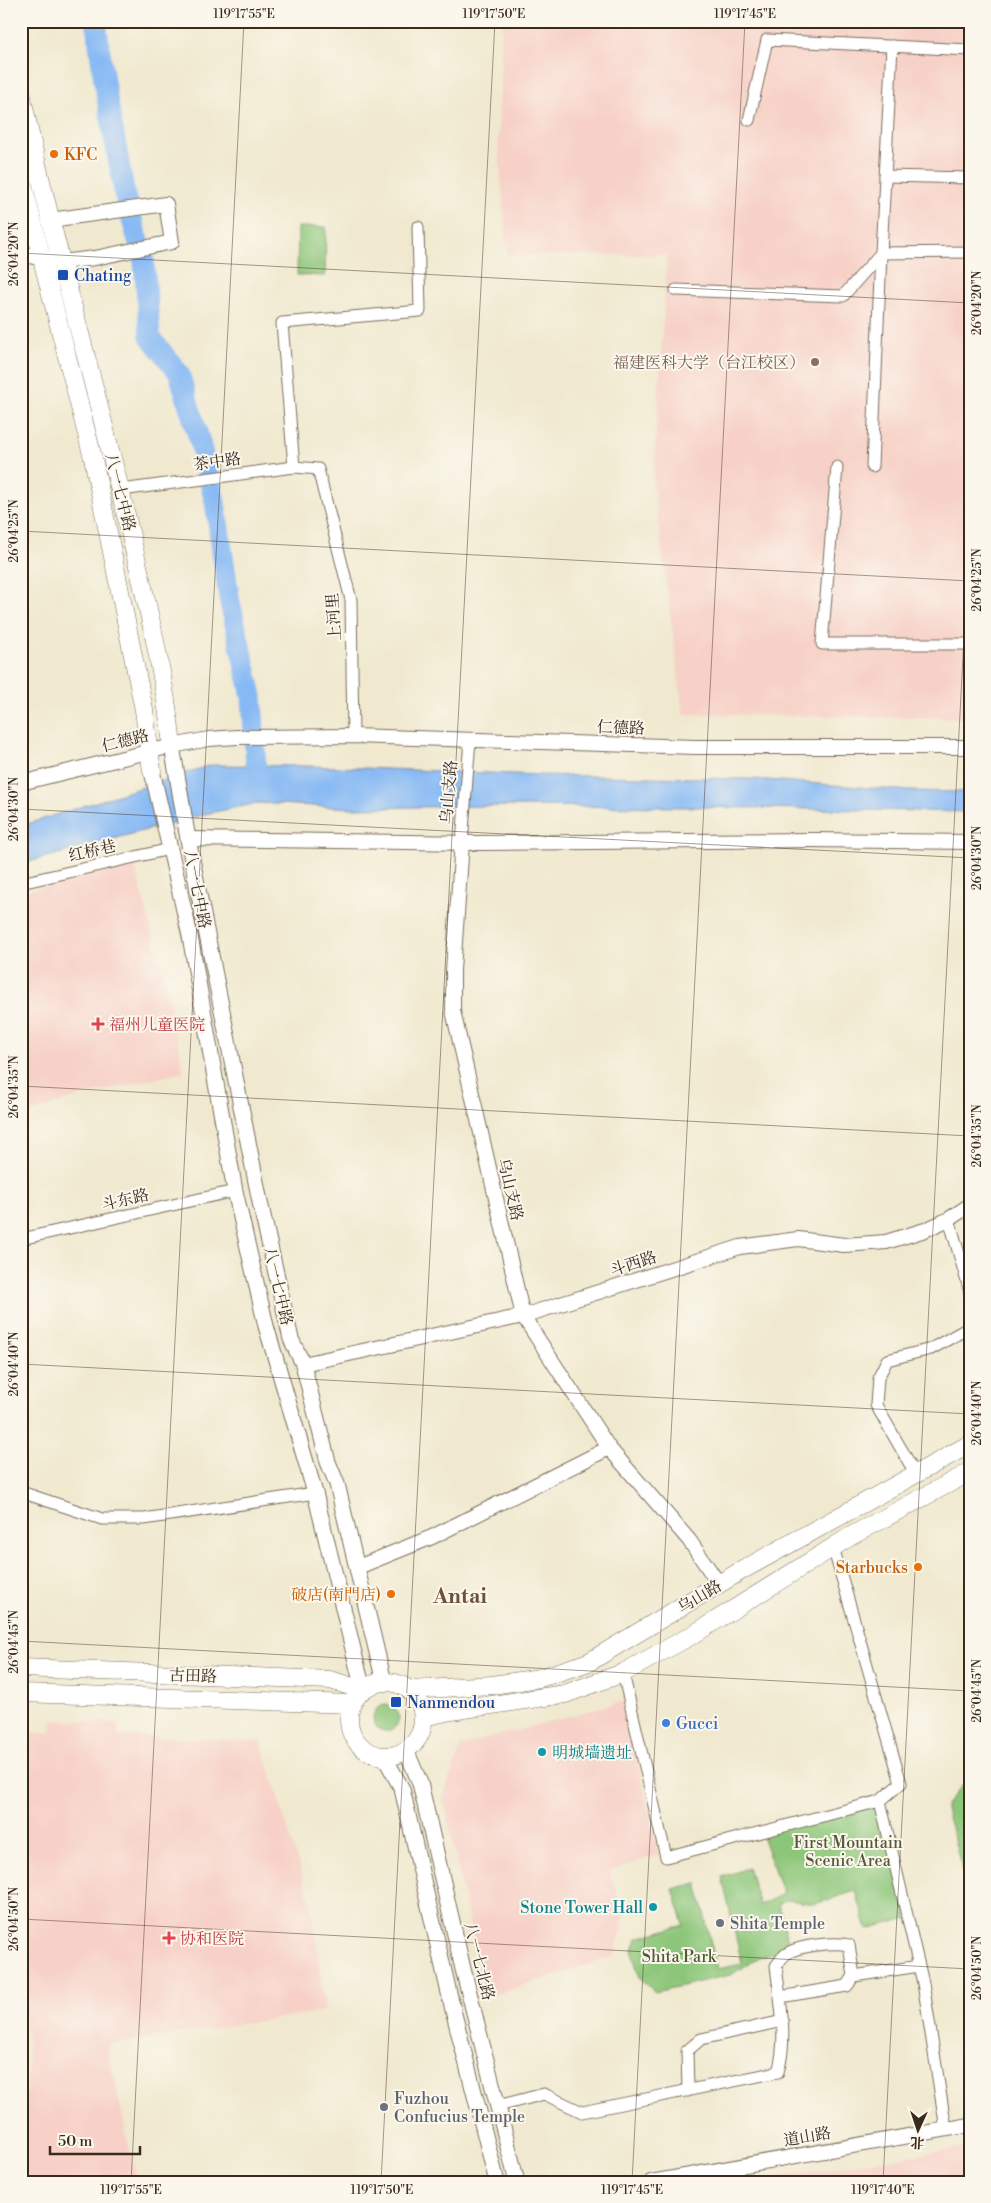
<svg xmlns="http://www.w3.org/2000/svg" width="991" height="2203" viewBox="0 0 991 2203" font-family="'Libre Bodoni','Noto Serif SC',serif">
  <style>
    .built { fill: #f7d1c7 }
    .green { fill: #8cc679; stroke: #64784c }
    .water { fill: #87b9f4; stroke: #617289 }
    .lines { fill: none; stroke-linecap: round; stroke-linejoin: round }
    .river { stroke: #87b9f4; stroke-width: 21 }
    .minor-casing { stroke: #7a6d5c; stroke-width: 13 }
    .tertiary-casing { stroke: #7a6d5c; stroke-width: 16 }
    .secondary-casing { stroke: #7a6d5c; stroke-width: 17 }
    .primary-casing { stroke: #7a6d5c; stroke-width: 19 }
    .minor { stroke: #fff; stroke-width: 11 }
    .tertiary { stroke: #fff; stroke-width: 14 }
    .secondary { stroke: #fff; stroke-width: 15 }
    .primary { stroke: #fff; stroke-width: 18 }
    .ticks { fill: none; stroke: #3b2a1e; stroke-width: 1; stroke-opacity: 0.45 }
    .food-dot { fill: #e8710a; stroke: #fbf7ec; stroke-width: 2 }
    .transit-dot { fill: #1a4fb4; stroke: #fbf7ec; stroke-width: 2 }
    .education-dot { fill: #8d6e63; stroke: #fbf7ec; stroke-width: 2 }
    .health-dot { fill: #e0444e; stroke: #fbf7ec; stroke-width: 2 }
    .shop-dot { fill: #3f7fe0; stroke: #fbf7ec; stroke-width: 2 }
    .culture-dot { fill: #0f9aa8; stroke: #fbf7ec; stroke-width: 2 }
    .worship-dot { fill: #6b7280; stroke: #fbf7ec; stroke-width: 2 }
    .labels { text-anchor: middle; stroke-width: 4; stroke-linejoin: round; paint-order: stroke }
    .food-label { font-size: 16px; fill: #c56008; stroke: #fbf7ec; text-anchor: end }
    .transit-label { font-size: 16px; fill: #164399; stroke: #fbf7ec; text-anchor: start }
    .education-label { font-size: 16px; fill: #785e54; stroke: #fbf7ec; text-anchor: end }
    .street-label { font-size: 16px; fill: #3b2a1e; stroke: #fbf7ec }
    .health-label { font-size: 16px; fill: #be3a42; stroke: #fbf7ec; text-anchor: start }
    .shop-label { font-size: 16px; fill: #366cbe; stroke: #fbf7ec; text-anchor: start }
    .culture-label { font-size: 16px; fill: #0d838f; stroke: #fbf7ec; text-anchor: start }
    .park-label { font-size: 16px; fill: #535939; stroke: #fbf7ec }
    .worship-label { font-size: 16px; fill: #5b616d; stroke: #fbf7ec; text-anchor: start }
    .district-label { font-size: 21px; font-weight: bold; fill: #705138; stroke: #fbf7ec }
    .neatline { fill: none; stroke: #3b2a1e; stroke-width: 2 }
    .ticks-label { font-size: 12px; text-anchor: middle; fill: #3b2a1e }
  </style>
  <rect width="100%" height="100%" fill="#fbf7ec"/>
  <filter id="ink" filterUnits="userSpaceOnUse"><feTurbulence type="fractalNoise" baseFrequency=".02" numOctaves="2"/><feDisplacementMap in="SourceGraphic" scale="10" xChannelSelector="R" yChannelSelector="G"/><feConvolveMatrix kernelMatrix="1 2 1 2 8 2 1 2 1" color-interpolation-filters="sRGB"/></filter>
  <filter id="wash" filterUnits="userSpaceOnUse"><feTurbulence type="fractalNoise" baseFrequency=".0096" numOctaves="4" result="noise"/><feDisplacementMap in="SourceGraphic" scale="20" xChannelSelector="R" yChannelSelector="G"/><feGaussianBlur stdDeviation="1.12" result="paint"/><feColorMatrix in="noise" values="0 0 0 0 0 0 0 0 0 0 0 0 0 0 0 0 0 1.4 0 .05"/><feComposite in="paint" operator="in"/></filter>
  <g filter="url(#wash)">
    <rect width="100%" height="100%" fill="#f0e9cf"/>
    <g class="built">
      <path d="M 502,21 L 970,21 L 970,718 L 683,714 L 653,480 L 667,255 L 507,255 L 498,140 Z"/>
      <path d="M 135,865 L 166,988 L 184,1072 L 80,1096 L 21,1116 L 21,892 Z"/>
      <path d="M 624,1701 L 659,1855 L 609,1871 L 624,1916 L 615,1956 L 485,1998 L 443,1797 L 461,1746 Z"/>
      <path d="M 52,1720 L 118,1723 L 118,1736 L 261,1741 L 312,1908 L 325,2011 L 107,2045 L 137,2182 L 21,2182 L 21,2108 L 27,2088 L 28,2046 L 21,1990 L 21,1733 L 51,1733 Z"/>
      <path d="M 966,2147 L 970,2167 L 970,2182 L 744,2182 Z"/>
    </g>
    <g class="green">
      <path d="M 298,227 L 326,227 L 325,276 L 297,275 Z"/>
      <circle cx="386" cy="1718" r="13"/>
      <path d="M 970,1776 L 970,1880 L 965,1880 L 945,1806 Z"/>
      <path d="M 880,1801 L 908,1918 L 867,1929 L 856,1891 L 814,1904 L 789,1900 L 778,1904 L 790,1948 L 757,1959 L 730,1975 L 655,1992 L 640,1978 L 632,1953 L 637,1938 L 684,1925 L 673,1889 L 697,1883 L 717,1969 L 742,1964 L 722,1877 L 748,1868 L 760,1905 L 783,1894 L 761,1833 Z"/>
    </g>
    <path class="water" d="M 211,765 L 313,766 L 539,775 L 754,779 L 911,791 L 970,792 L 970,812 L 704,807 L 486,806 L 353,808 L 258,803 L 209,813 L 21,864 L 21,826 Z"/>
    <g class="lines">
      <path class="river" d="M 96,21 L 104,81 L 125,196 L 144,261 L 150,337 L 179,373 L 200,442 L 215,502 L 230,603 L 252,696 L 257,786"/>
    </g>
  </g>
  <g filter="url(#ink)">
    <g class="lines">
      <defs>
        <g id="minor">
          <path d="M 749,120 L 767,40 L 970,50"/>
          <path d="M 885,176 L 970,178"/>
          <path d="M 676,290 L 843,296 L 881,253 L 970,252"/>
          <path d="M 294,467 L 282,323 L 420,311 L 418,227"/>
          <path d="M 837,467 L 822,644 L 970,644"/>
          <path d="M 872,467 L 881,253 L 892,46"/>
          <path d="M 121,490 L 294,467 L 318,469 L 351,600 L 353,736"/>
          <path d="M 462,843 L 470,740"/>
          <path d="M 21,883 L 170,849"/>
          <path d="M 949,1219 L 970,1292"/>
          <path d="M 21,1239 L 235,1191"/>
          <path d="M 915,1473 L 876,1405 L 878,1378 L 887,1360 L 931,1349 L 970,1327"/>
          <path d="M 21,1492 L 102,1519 L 144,1519 L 315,1493"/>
          <path d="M 623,1673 L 666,1857 L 880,1801 L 901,1783 L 833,1547"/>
          <path d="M 880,1801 L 923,1983 L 946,2129"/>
          <path d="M 854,1976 L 919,1966"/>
          <path d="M 688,2091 L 687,2051 L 701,2039 L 783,2021"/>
          <path d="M 498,2106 L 544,2094 L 582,2112 L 778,2072 C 788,2038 780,2001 776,1966 C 779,1962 782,1957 786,1954 C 799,1945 834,1942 849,1945 L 854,1976 L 847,1986 L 780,1997"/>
        </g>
        <g id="tertiary">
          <path d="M 50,220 L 166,204 L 172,242 L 95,258 L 62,262"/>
          <path d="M 21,783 L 172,746 L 209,739 L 237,737 L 353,736 L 695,747 L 970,747"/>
          <path d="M 188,839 L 476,843 L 812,840 L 970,842"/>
          <path d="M 462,843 L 453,970 L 453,1011 L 523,1316 L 609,1448 L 689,1540 L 719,1584"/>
          <path d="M 303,1364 L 523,1316 L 740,1247 L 798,1239 L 844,1245 L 886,1242 L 925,1230 L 949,1219 L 970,1205"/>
          <path d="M 358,1567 L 432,1537 L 609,1448"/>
          <path d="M 651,2182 L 970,2125"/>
        </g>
        <g id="secondary">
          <path d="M 21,254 L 52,260"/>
          <path d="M 172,746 L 188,839 L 261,1207 L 291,1339 L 303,1364 L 328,1462 L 337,1484 L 384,1682"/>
          <path d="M 152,771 L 190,936 L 235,1191 L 266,1326 L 315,1493 L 363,1690"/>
          <path d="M 406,1750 L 420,1783 L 463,1969 L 517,2182"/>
          <path d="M 384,1756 L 402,1789 L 452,2006 L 497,2182"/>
        </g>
        <g id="primary">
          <path d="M 21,93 C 53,245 99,394 133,545 C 149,612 165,678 172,746"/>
          <path d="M 21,177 L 93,458 L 144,710 L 152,771"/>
          <path d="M 21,1668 L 330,1680 L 363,1690"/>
          <circle cx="386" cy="1719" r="37"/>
          <path d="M 410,1690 L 492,1685 L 540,1678 L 589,1662 L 739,1572 L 970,1444"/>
          <path d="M 21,1693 L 352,1704"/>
          <path d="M 423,1717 L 451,1711 L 565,1694 L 623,1673 L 694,1634 L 851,1536 L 970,1472"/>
        </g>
      </defs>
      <use href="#minor" class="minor-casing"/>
      <use href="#tertiary" class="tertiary-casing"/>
      <use href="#secondary" class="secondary-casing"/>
      <use href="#primary" class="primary-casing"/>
      <use href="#minor" class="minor"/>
      <use href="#tertiary" class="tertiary"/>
      <use href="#secondary" class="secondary"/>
      <use href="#primary" class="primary"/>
    </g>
  </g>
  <path class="ticks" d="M 888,21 L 970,26M 21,253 L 970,303M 21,531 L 970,581M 21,809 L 970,858M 21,1086 L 970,1136M 21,1364 L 970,1414M 21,1641 L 970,1691M 21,1919 L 970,1969M 131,2182 L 244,21M 381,2182 L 495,21M 632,2182 L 745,21M 883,2182 L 970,523"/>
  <g class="food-dot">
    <circle cx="54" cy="154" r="5"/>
    <circle cx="918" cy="1567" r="5"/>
    <circle cx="391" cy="1594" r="5"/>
  </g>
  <g class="transit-dot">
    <rect x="57" y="269" width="12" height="12" rx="2.5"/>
    <rect x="390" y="1696" width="12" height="12" rx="2.5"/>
  </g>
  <circle class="education-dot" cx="815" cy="362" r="5"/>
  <g class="health-dot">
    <path d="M95.5 1016.5h5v5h5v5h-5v5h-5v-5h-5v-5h5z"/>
    <path d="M166.5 1930.5h5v5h5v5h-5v5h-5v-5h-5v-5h5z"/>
  </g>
  <circle class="shop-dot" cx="666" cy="1723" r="5"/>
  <g class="culture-dot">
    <circle cx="542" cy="1752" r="5"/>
    <circle cx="653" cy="1907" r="5"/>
  </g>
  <g class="worship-dot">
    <circle cx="720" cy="1923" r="5"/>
    <circle cx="384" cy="2107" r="5"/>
  </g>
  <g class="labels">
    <g class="food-label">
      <text x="64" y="160" text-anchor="start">KFC</text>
      <text x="908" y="1573">Starbucks</text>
      <text x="381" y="1600">破店(南門店)</text>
    </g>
    <g class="transit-label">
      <text x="74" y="281">Chating</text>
      <text x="407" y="1708">Nanmendou</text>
    </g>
    <g class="education-label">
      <text x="805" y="368">福建医科大学（台江校区）</text>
    </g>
    <g class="street-label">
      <text transform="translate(217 461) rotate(-8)" y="6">茶中路</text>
      <text transform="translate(121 492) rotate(76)" y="6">八一七中路</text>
      <text transform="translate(333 617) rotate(-94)" y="6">上河里</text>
      <text transform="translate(621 727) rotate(2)" y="6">仁德路</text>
      <text transform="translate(125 740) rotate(-14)" y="6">仁德路</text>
      <text transform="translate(448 792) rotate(-85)" y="6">乌山支路</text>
      <text transform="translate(92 850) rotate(-13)" y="6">红桥巷</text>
      <text transform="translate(198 889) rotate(79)" y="6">八一七中路</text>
      <text transform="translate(511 1189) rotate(77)" y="6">乌山支路</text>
      <text transform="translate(125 1199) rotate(-13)" y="6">斗东路</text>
      <text transform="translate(633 1263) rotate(-18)" y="6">斗西路</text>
      <text transform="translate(279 1286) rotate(77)" y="6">八一七中路</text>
      <text transform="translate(699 1596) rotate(-31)" y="6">乌山路</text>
      <text transform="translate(193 1675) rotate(2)" y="6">古田路</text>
      <text transform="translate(480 1961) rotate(76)" y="6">八一七北路</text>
      <text transform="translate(807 2136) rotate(-10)" y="6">道山路</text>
    </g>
    <g class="health-label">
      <text x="109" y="1030">福州儿童医院</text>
      <text x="180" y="1944">协和医院</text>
    </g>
    <g class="shop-label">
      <text x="676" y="1729">Gucci</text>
    </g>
    <g class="culture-label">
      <text x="552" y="1758">明城墙遗址</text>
      <text x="643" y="1913" text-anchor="end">Stone Tower Hall</text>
    </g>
    <g class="park-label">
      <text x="848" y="1848">First Mountain<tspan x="848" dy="18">Scenic Area</tspan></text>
      <text x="679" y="1962">Shita Park</text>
    </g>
    <g class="worship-label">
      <text x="730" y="1929">Shita Temple</text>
      <text x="394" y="2104">Fuzhou<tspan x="394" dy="18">Confucius Temple</tspan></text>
    </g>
    <g class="district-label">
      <text x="460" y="1603">Antai</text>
    </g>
  </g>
  <rect width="991" height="2203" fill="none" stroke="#fbf7ec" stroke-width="55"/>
  <g transform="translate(918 2130) rotate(183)" stroke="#fbf7ec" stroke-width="4" paint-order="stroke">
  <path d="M0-4L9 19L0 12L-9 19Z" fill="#3b2a1e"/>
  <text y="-8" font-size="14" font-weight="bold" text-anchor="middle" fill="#3b2a1e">北</text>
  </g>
  <path d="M50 2146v8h90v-8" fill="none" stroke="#3b2a1e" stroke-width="2.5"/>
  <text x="58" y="2146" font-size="15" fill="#3b2a1e" stroke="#fbf7ec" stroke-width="4" paint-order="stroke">50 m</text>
  <rect x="28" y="28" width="936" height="2148" class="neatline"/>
  <g class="ticks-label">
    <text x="244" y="18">119°17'55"E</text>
    <text x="494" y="18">119°17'50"E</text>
    <text x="745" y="18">119°17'45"E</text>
    <text transform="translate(14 254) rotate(-90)" y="4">26°04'20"N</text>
    <text transform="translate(977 303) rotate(-90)" y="4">26°04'20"N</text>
    <text transform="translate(14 531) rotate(-90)" y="4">26°04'25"N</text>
    <text transform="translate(977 580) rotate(-90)" y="4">26°04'25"N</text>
    <text transform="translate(14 809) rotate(-90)" y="4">26°04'30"N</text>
    <text transform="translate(977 858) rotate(-90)" y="4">26°04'30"N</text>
    <text transform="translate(14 1087) rotate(-90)" y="4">26°04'35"N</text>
    <text transform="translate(977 1136) rotate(-90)" y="4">26°04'35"N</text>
    <text transform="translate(14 1364) rotate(-90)" y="4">26°04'40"N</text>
    <text transform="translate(977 1413) rotate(-90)" y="4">26°04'40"N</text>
    <text transform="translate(14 1642) rotate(-90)" y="4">26°04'45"N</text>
    <text transform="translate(977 1691) rotate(-90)" y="4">26°04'45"N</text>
    <text transform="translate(14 1919) rotate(-90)" y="4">26°04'50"N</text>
    <text transform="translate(977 1968) rotate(-90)" y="4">26°04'50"N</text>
    <text x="131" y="2194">119°17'55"E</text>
    <text x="382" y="2194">119°17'50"E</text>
    <text x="632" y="2194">119°17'45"E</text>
    <text x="883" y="2194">119°17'40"E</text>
  </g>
</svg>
